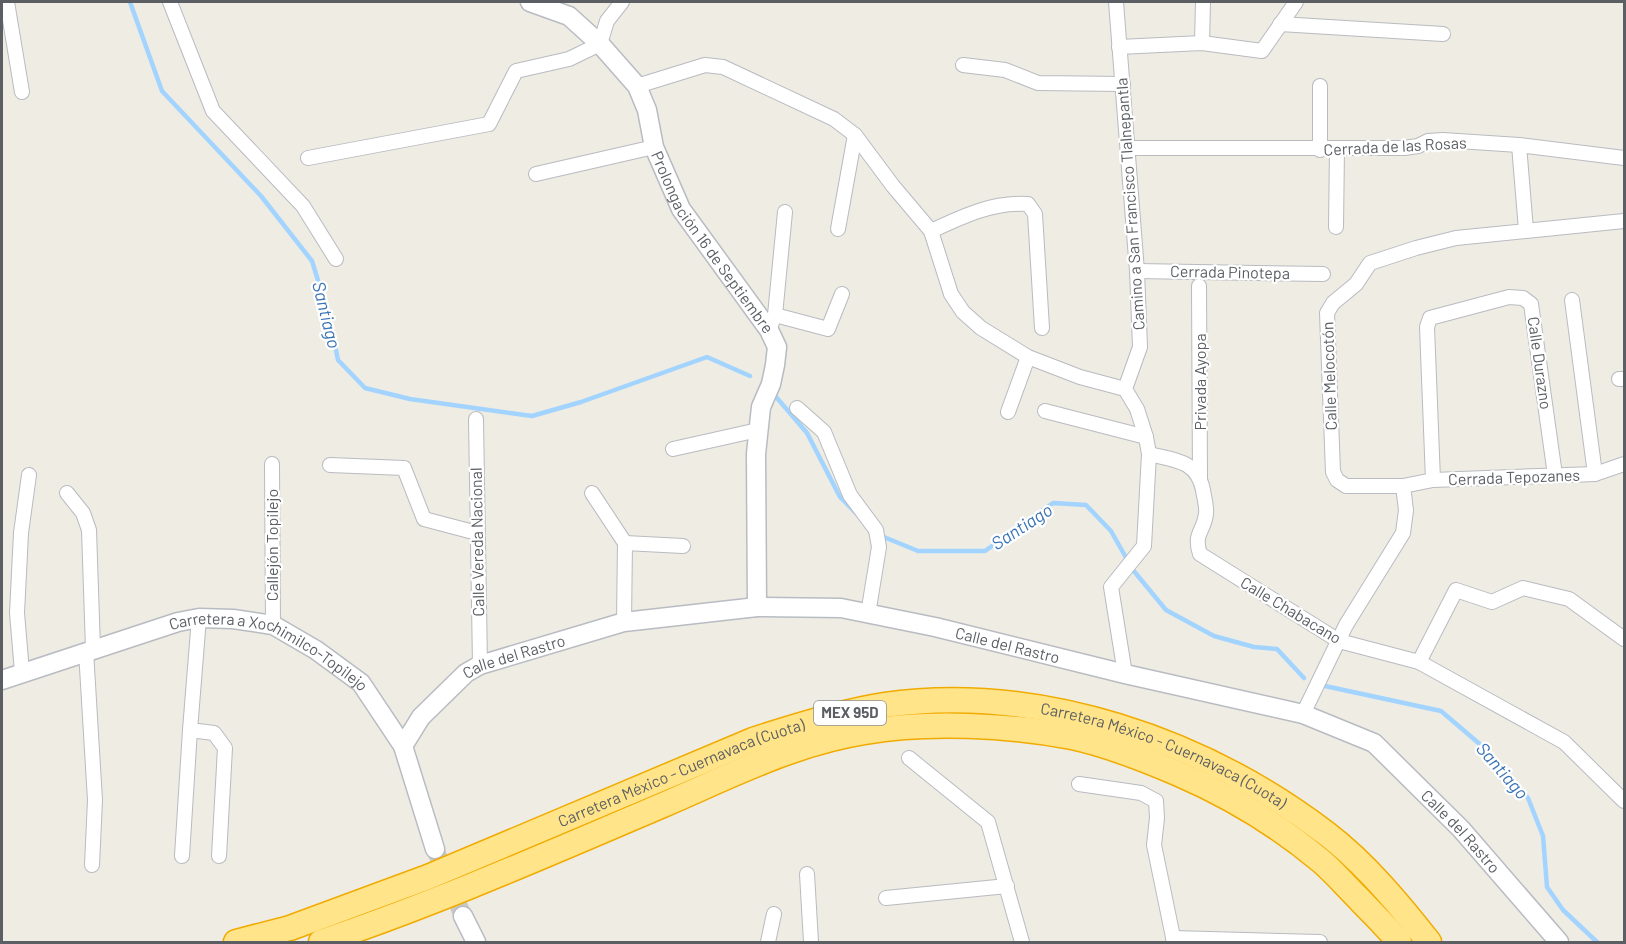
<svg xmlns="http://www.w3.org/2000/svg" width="1626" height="944" viewBox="0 0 1626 944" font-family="Barlow,sans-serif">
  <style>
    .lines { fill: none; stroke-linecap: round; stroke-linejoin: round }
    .stream { stroke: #a2d4ff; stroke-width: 4.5 }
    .secondary-tunnel { stroke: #c9c9c3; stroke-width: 18; stroke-dasharray: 18 9; stroke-linecap: butt }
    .street-casing { stroke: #b8bbc0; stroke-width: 16 }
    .secondary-casing { stroke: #b8bcc2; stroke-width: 21 }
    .highway-casing { stroke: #f1ab00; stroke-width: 27 }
    .street { stroke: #fff; stroke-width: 14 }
    .secondary { stroke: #fff; stroke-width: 18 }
    .highway { stroke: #ffe489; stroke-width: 24 }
    .labels { text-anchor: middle; stroke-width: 4.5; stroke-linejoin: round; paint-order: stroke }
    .shield { fill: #fff; stroke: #8c8f92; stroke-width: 1.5 }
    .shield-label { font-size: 15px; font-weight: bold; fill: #5b5f64 }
    .street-label { font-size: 16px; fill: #5b5f64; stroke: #fff }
    .water-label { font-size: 18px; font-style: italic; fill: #3a74b6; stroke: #fff }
  </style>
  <rect width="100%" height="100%" fill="#eeece3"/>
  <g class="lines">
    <g class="stream">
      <path d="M 130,2 L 162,91 L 261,196 L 312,261 L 329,316 L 338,360 L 365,388 L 410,399 L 532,416 L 581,402 L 707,357 L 750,376"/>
      <path d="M 777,398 L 807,433 L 840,497 L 858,515"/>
      <path d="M 879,535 L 918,551 L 985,551 L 1053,503 L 1086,505 L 1111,531 L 1133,570 L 1166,610 L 1214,636 L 1254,647 L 1277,649 L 1304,678"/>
      <path d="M 1325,686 L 1441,711 L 1482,746 L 1528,798 L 1543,836 L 1547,887 L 1563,910 L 1597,942"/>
    </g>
    <path class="secondary-tunnel" d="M 435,849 L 463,916"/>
    <defs>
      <g id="street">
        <path d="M 7,2 L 22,92"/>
        <path d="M 170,2 L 213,111 L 303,206 L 336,259"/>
        <path d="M 1116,2 L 1137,271 L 1140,347 L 1125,389 L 1137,409 L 1146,437 L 1149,454 L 1144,546 L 1111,587 L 1125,674"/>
        <path d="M 1280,24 L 1443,34"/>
        <path d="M 1202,43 L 1203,2"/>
        <path d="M 1119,47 L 1202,43 L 1262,51 L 1296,2"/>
        <path d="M 963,65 L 1005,70 L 1038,83 L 1123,84"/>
        <path d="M 637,86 L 705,65 L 723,67 L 834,119 L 855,135 L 893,186 L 931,231 L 951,294 L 963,312 L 981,328 L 1028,357 L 1080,377 L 1125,389"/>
        <path d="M 1519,145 L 1526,230"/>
        <path d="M 1128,148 L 1404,148 L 1418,146 L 1428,141 L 1443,140 L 1519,145 L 1624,158"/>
        <path d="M 1320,150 L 1320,86"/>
        <path d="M 308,158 L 489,124 L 516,71 L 569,59 L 600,44 L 607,21 L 622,2"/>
        <path d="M 536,174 L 654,147"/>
        <path d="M 1624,221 L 1456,238 L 1416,248 L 1370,263 L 1356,284 L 1333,303 L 1327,313 L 1333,472 L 1337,480 L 1346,486 L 1403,486 L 1433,480 L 1595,474 L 1624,464"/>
        <path d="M 1336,227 L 1337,148"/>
        <path d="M 838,229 L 855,135"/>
        <path d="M 931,231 C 963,216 992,202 1028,204 L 1035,214 L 1042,328"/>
        <path d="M 1137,271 L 1323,274"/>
        <path d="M 1199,286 L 1200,479"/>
        <path d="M 1572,300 L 1595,474"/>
        <path d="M 775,315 L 828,329 L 842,294"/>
        <path d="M 769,330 L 775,315 L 785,212"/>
        <path d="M 1619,379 L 1624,379"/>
        <path d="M 797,408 L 824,432 L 850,495 L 876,530 L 879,547 L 868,614"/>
        <path d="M 1045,411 L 1146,437"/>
        <path d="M 1008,412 L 1028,357"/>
        <path d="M 476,419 L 480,665"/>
        <path d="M 673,449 L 758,430"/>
        <path d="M 1149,454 C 1174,460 1197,460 1203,490 C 1204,497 1207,507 1206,514 C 1204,532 1193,533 1200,554 L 1339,641 L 1419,662 L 1564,742 L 1624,801"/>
        <path d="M 272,464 L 273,625"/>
        <path d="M 330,465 L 404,468 L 424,519 L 477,533"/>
        <path d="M 1433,480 L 1427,327 L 1430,318 L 1509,297 L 1523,298 L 1531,304 L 1555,475"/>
        <path d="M 67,493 L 83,513 L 89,530 L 93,649"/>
        <path d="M 592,493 L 625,543"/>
        <path d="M 199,618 L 190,730 L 214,733 L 225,748 L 219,856"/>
        <path d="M 624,622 L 625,543 L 683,546"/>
        <path d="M 86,651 L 95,800 L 92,865"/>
        <path d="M 1419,662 L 1456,590 L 1492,602 L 1523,588 L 1569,599 L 1624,639"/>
        <path d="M 22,672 L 17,613 L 21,533 L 29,475"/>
        <path d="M 1303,714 L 1346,625 L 1403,533 L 1406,510 L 1403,486"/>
        <path d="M 909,758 L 988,822 L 1022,942"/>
        <path d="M 1079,784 L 1141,793 L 1156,801 L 1157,818 L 1154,845 L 1174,942"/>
        <path d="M 182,856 L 190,730"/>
        <path d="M 807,874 L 811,942"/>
        <path d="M 886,898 L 1007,886"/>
        <path d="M 1173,938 L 1320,942"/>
        <path d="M 768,942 L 774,914"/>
      </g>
      <g id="secondary">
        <path id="s1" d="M 530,2 L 569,16 L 600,44 L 637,86 L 647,110 L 654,147 L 681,209 L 769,330 L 777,347 L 775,365 L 771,384 L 761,407 L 756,454 L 757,607"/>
        <path id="s2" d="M 2,680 L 178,622 L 199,618 L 233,619 L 273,625 L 316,650 L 361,683 L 403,746 L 435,849"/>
        <path id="s3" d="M 403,746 L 421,717 L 466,673 L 480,665 L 624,622 L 757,607 L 841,608 L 935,627 L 1125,674 L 1303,714 L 1374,743 L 1461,829 L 1559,942"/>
        <path d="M 463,916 L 476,942"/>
      </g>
      <g id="highway">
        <path id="s4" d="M 236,942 L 290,928 L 428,877 L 753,740 C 795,726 840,712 884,705 C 1039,683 1204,740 1327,834 C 1365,863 1400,905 1429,942"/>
        <path d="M 321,942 C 437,903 550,853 663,805 C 728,777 794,743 865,732 C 926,721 1011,725 1072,737 C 1109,745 1144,759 1179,774 C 1230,796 1278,825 1321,861 C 1334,872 1346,886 1359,899 C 1372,913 1387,927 1399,942"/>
      </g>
    </defs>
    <use href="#street" class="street-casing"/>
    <use href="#secondary" class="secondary-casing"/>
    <use href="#highway" class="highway-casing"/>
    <use href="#street" class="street"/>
    <use href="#secondary" class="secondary"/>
    <use href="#highway" class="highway"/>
  </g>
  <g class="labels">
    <rect class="shield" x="814" y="701" width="72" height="24" rx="4.5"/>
    <g class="shield-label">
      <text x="850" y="718">MEX 95D</text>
    </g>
    <g class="street-label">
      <text transform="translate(1395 146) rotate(-3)" y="6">Cerrada de las Rosas</text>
      <text transform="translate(1130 204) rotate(-94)" y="6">Camino a San Francisco Tlalnepantla</text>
      <text dy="6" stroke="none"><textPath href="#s1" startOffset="315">Prolongación 16 de Septiembre</textPath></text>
      <text transform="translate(1230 272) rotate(1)" y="6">Cerrada Pinotepa</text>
      <text transform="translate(1540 363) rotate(82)" y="6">Calle Durazno</text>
      <text transform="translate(1329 376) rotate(-92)" y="6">Calle Melocotón</text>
      <text transform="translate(1200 382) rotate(-90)" y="6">Privada Ayopa</text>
      <text transform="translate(1514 477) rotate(-2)" y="6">Cerrada Tepozanes</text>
      <text transform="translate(477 542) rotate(-91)" y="6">Calle Vereda Nacional</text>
      <text transform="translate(272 545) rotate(-90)" y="6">Callejón Topilejo</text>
      <text transform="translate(1291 610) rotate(31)" y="6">Calle Chabacano</text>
      <text dy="6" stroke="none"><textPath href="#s3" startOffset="652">Calle del Rastro</textPath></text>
      <text dy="6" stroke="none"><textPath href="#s3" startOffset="148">Calle del Rastro</textPath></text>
      <text dy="6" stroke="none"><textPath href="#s2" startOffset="285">Carretera a Xochimilco-Topilejo</textPath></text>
      <text dy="6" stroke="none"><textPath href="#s4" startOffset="981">Carretera México - Cuernavaca (Cuota)</textPath></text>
      <text dy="6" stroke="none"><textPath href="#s4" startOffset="477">Carretera México - Cuernavaca (Cuota)</textPath></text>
      <text dy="6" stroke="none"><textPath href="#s3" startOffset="1156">Calle del Rastro</textPath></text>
    </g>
    <g class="water-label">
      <text transform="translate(326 315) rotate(76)" y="6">Santiago</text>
      <text transform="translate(1022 527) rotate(-33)" y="6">Santiago</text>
      <text transform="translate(1502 771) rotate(49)" y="6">Santiago</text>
    </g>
  </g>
  <rect width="1626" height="944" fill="none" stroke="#5b5f64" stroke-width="6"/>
</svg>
